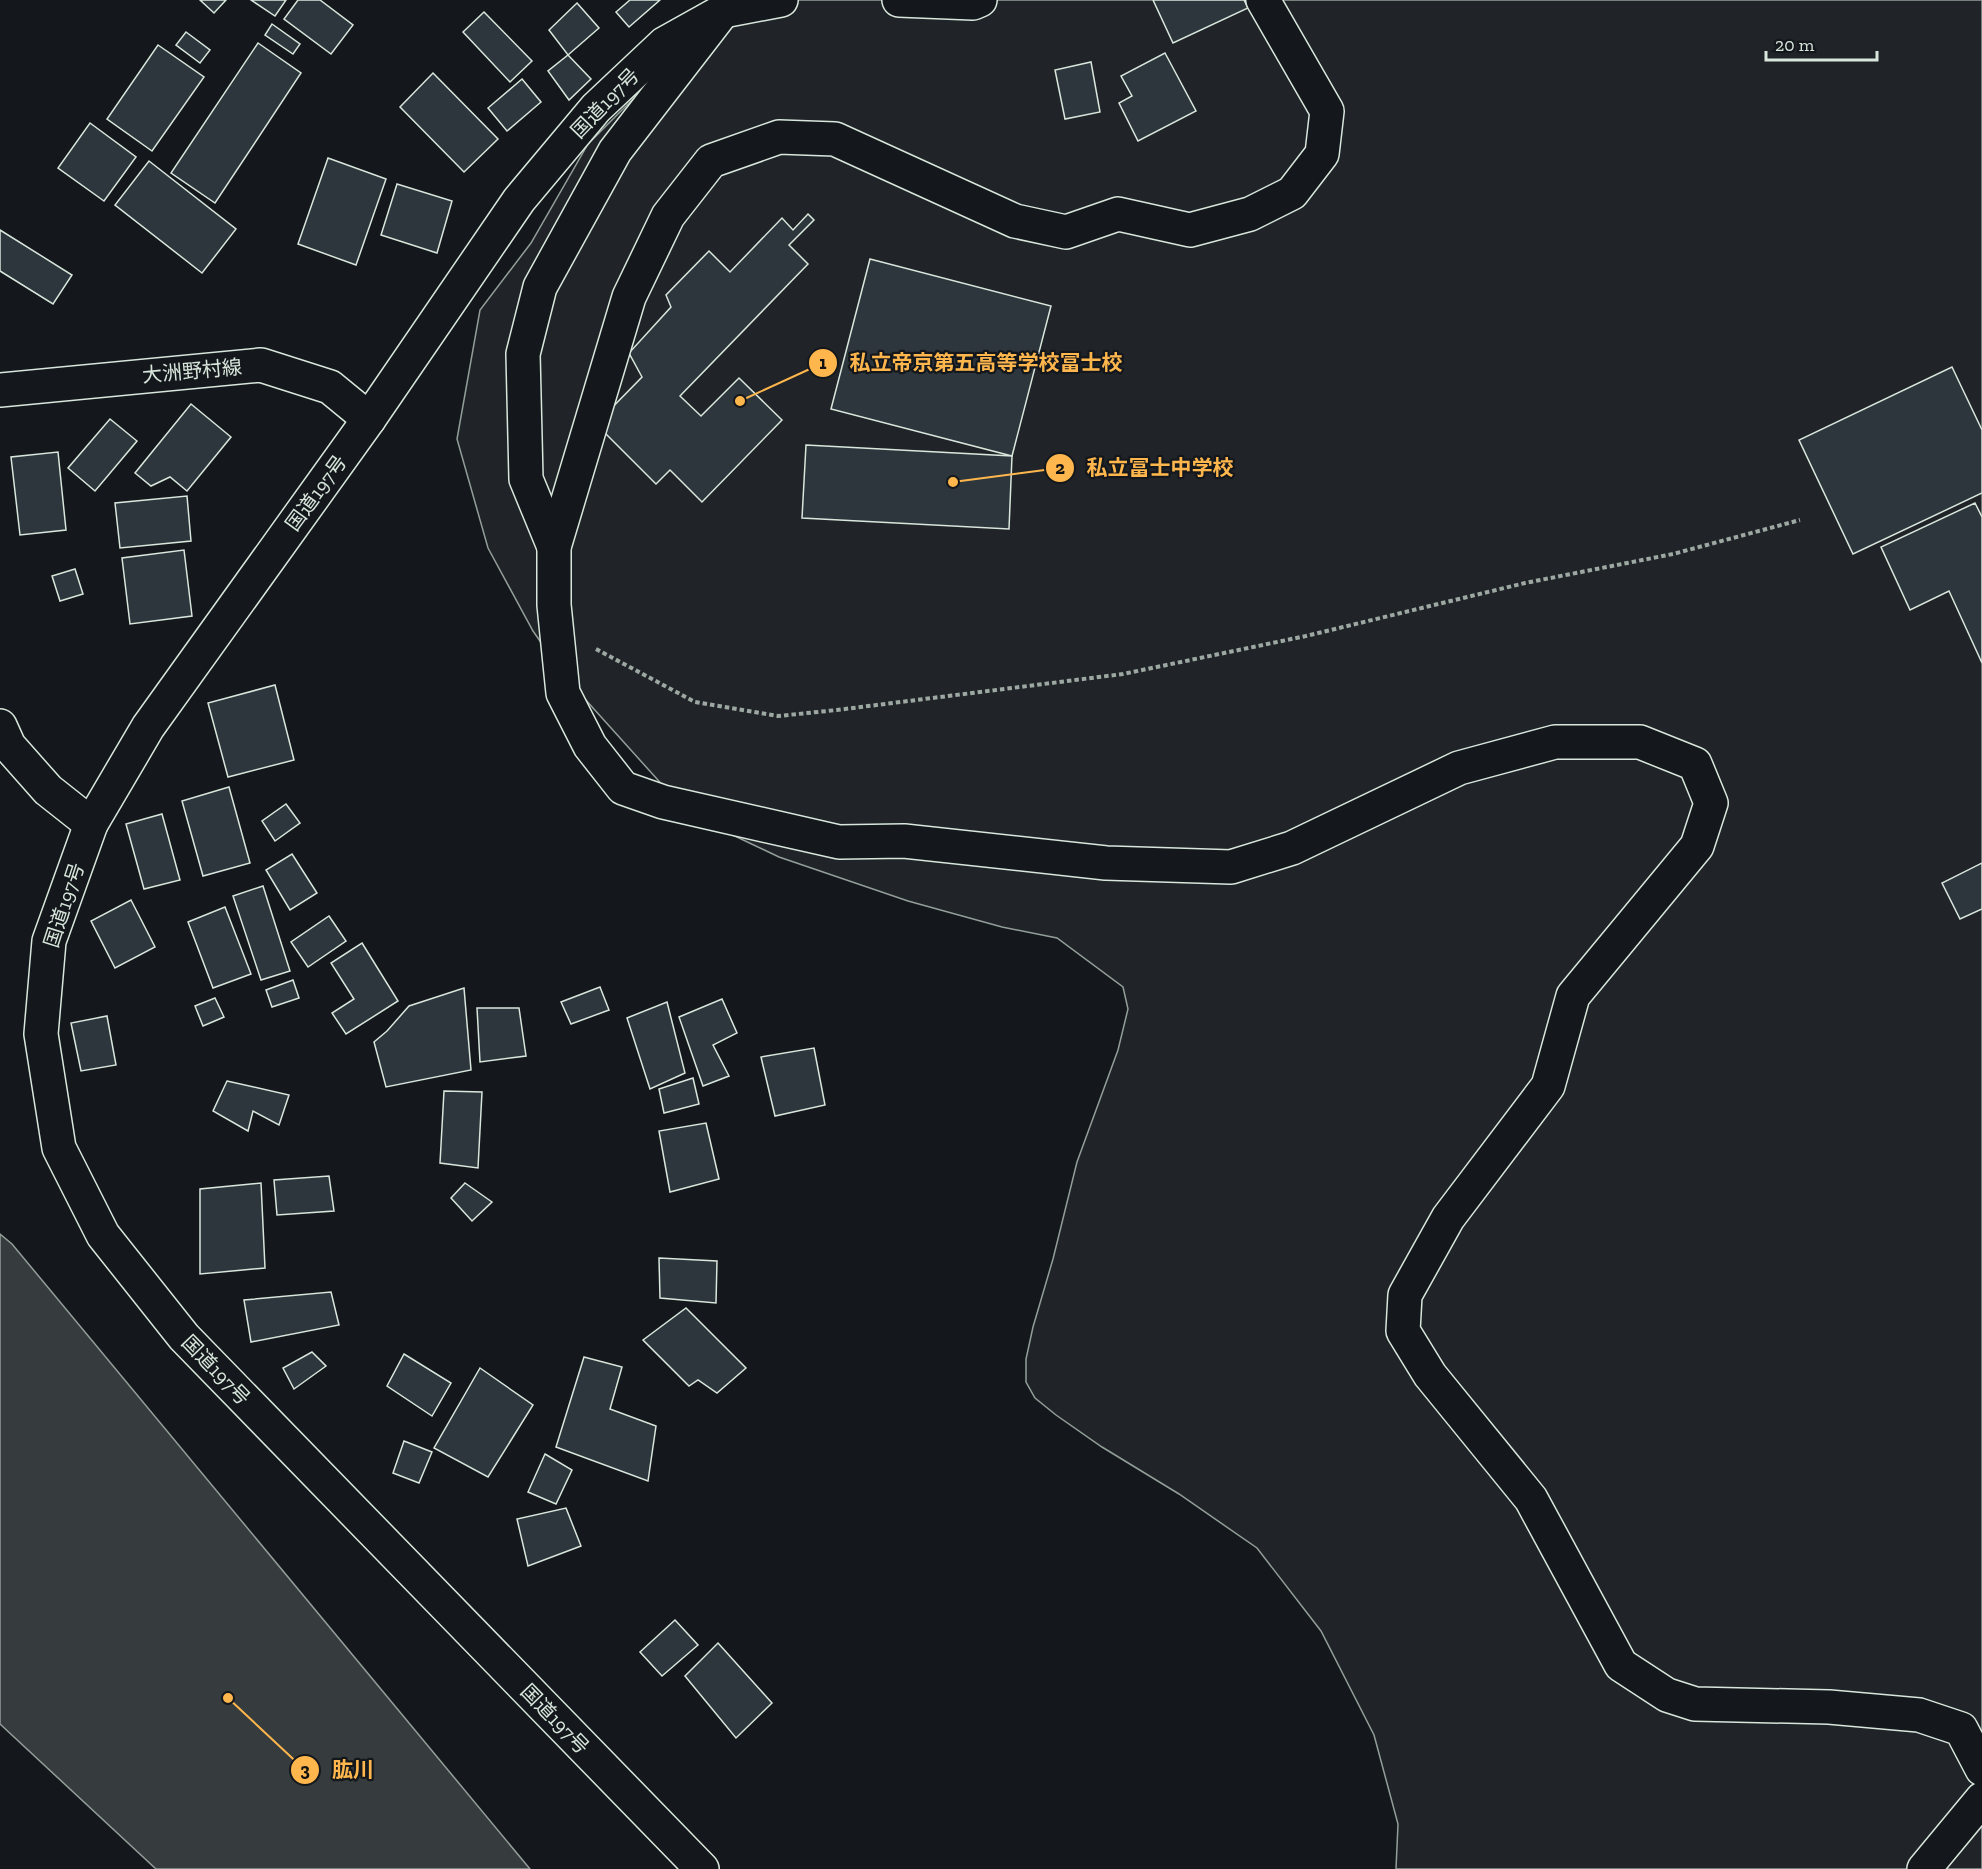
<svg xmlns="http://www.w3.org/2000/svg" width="1982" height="1869" viewBox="0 0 1982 1869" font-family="'Zilla Slab','Noto Sans JP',serif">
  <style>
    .green { fill: #202428; stroke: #939e99; stroke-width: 1.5 }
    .water { fill: #363b3e; stroke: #939e99; stroke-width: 1.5 }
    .building { fill: #2c363c; stroke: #d8e6dc; stroke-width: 1.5 }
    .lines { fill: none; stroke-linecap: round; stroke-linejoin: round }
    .minor-casing { stroke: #d8e6dc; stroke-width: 36 }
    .primary-casing { stroke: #d8e6dc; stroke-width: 36 }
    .trunk-casing { stroke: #d8e6dc; stroke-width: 36 }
    .path { stroke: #9da8a2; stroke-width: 4; stroke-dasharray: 4.5 3; stroke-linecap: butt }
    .minor { stroke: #14181c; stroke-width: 33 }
    .primary { stroke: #14181c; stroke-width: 33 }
    .trunk { stroke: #14181c; stroke-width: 33 }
    .labels { text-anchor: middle; stroke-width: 4.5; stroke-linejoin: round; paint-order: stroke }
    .street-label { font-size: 20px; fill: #d8e6dc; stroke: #14181c }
    .leader { fill: none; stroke: #ffb74d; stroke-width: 2 }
    .callout-dot { fill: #ffb74d; stroke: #14181c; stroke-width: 2 }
    .mark-label { font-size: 18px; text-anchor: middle; font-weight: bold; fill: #111 }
    .callout-label { font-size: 21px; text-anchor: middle; font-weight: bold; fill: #ffb74d; stroke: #14181c; stroke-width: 4.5; stroke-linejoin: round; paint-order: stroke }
  </style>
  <rect width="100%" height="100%" fill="#14181c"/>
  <path class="green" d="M 783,0 L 1982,0 L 1982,1869 L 1396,1869 L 1398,1824 L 1374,1735 L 1321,1631 L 1257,1548 L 1179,1494 L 1102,1447 L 1056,1415 L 1035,1398 L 1026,1382 L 1026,1359 L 1033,1327 L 1053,1259 L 1077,1162 L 1118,1050 L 1128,1009 L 1123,987 L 1057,938 L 1002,927 L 908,901 L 779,857 L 720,829 L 666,789 L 566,678 L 533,631 L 488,548 L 457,439 L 480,310 L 531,243 L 588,144 L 688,44 Z"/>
  <path class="water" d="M 0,1234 L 12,1244 L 530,1869 L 156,1869 L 0,1724 Z"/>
  <g class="building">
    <path d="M 200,0 L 226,0 L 214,13 Z"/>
    <path d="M 251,0 L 286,0 L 275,16 Z"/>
    <path d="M 298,0 L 320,0 L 353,25 L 331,54 L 284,19 Z"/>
    <path d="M 630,0 L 660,0 L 629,27 L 616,12 Z"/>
    <path d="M 1153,0 L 1244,0 L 1248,8 L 1173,43 Z"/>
    <path d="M 577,3 L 599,28 L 568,55 L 549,30 Z"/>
    <path d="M 484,12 L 532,61 L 510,82 L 463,32 Z"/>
    <path d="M 272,24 L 300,44 L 293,54 L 265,35 Z"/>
    <path d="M 186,32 L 210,50 L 200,63 L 176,45 Z"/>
    <path d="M 258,43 L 301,73 L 215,203 L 171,173 Z"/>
    <path d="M 158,45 L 204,77 L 152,151 L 107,119 Z"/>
    <path d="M 1165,53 L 1196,111 L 1138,141 L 1119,103 L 1132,96 L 1121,76 Z"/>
    <path d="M 568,55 L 591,79 L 569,100 L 548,71 Z"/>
    <path d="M 1091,62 L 1100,112 L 1065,119 L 1055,70 Z"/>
    <path d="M 433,73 L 498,139 L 464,172 L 400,107 Z"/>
    <path d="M 522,79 L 541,102 L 507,131 L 488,108 Z"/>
    <path d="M 90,123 L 136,157 L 104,201 L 58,168 Z"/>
    <path d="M 328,158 L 386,179 L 356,265 L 298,244 Z"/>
    <path d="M 149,161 L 236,229 L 202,273 L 115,205 Z"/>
    <path d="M 397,184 L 452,201 L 437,253 L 381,235 Z"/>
    <path d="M 808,214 L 814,220 L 789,245 L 808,264 L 680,396 L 701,416 L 739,378 L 782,420 L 702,502 L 670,470 L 656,484 L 596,424 L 642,377 L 629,353 L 671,307 L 666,295 L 709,251 L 730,272 L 782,218 L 793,230 Z"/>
    <path d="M 0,230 L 72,275 L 53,304 L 0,271 Z"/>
    <path d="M 870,259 L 1051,306 L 1012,456 L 831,409 Z"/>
    <path d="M 1952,367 L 1982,430 L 1982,493 L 1853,554 L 1799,440 Z"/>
    <path d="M 191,404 L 231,437 L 187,491 L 170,477 L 151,486 L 135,473 Z"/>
    <path d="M 110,419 L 137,441 L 95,491 L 68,468 Z"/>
    <path d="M 806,445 L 1012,456 L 1009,529 L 802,518 Z"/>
    <path d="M 58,452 L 66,530 L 20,535 L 11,457 Z"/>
    <path d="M 187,496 L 191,541 L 120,548 L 115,503 Z"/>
    <path d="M 1975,503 L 1982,517 L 1982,663 L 1949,591 L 1910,610 L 1881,547 Z"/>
    <path d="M 184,550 L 192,616 L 130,624 L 122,558 Z"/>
    <path d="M 75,569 L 83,594 L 60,601 L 52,576 Z"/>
    <path d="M 275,685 L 294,760 L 228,777 L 208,703 Z"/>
    <path d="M 229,787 L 250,863 L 203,876 L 182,801 Z"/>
    <path d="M 286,804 L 300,823 L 275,841 L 262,821 Z"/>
    <path d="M 162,814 L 180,880 L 144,889 L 126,824 Z"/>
    <path d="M 292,854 L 317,893 L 290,910 L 266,870 Z"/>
    <path d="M 1982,863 L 1982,909 L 1960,919 L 1942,883 Z"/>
    <path d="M 263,886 L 290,971 L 261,980 L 233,896 Z"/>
    <path d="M 131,900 L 155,947 L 115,968 L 91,921 Z"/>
    <path d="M 225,907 L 251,974 L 213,988 L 188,922 Z"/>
    <path d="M 329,916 L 346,941 L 308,967 L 291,942 Z"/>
    <path d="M 362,943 L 398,1001 L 346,1034 L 332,1013 L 354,999 L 331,963 Z"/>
    <path d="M 293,980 L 299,998 L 272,1007 L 266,990 Z"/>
    <path d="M 600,987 L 609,1010 L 571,1024 L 561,1002 Z"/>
    <path d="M 464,988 L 471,1070 L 386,1087 L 374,1042 L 387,1031 L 409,1006 Z"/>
    <path d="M 215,998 L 224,1017 L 203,1026 L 195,1006 Z"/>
    <path d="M 722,999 L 737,1033 L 713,1045 L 729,1076 L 703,1086 L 679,1017 Z"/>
    <path d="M 667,1002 L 685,1073 L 650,1089 L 627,1018 Z"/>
    <path d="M 477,1008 L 519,1008 L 526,1056 L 480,1062 Z"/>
    <path d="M 107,1016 L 116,1065 L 81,1071 L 71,1023 Z"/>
    <path d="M 814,1048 L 825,1105 L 775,1116 L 761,1057 Z"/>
    <path d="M 693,1078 L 699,1104 L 664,1113 L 659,1089 Z"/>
    <path d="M 227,1081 L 289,1095 L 279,1125 L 253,1111 L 248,1131 L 213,1111 Z"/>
    <path d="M 444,1091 L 482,1092 L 478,1168 L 440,1163 Z"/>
    <path d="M 706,1123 L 719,1179 L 670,1192 L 659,1131 Z"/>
    <path d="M 329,1176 L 334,1211 L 277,1215 L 274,1180 Z"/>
    <path d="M 261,1183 L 265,1268 L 200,1274 L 200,1189 Z"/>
    <path d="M 465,1183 L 492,1202 L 472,1221 L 451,1198 Z"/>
    <path d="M 659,1258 L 717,1261 L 716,1303 L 660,1298 Z"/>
    <path d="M 331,1292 L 339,1325 L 251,1342 L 244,1300 Z"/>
    <path d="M 686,1308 L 746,1368 L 717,1393 L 698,1380 L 689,1386 L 643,1340 Z"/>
    <path d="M 312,1352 L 326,1366 L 294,1389 L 283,1368 Z"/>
    <path d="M 404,1354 L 451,1383 L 432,1416 L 387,1386 Z"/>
    <path d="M 584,1357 L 622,1367 L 610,1409 L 656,1426 L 648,1481 L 556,1447 Z"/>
    <path d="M 480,1368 L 533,1405 L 488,1477 L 434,1448 Z"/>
    <path d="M 404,1441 L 432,1452 L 419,1483 L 393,1473 Z"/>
    <path d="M 545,1454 L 572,1470 L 556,1504 L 528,1492 Z"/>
    <path d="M 566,1508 L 581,1546 L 528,1566 L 517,1519 Z"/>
    <path d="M 675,1620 L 698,1645 L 662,1676 L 640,1652 Z"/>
    <path d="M 718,1643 L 772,1703 L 736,1738 L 685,1676 Z"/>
  </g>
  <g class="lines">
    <defs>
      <g id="minor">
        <path d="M 1263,0 L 1327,111 L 1322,154 L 1292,193 L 1250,214 L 1190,230 L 1118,214 L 1066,232 L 1015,221 L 835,139 L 779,137 L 711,161 L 668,216 L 629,297 L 554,547 L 554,605 L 563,693 L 590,746 L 623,788 L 663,802 L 839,842 L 904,841 L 1106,863 L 1231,867 L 1292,848 L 1459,768 L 1555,742 L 1640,742 L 1695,764 L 1711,803 L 1697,846 L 1573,996 L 1548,1086 L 1448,1218 L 1405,1295 L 1403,1331 L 1430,1375 L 1531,1499 L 1621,1665 L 1667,1695 L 1695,1704 L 1829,1707 L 1919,1715 L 1961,1729 L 1982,1769"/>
        <path d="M 554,547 L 526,479 L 523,354 L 540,287 L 615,151 L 723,11"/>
        <path d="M 0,726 L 9,746 L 48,790 L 91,824"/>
        <path d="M 1924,1869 L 1982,1799"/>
      </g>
      <path id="primary" d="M 0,390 L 261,365 L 330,387 L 369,419"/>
      <g id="trunk">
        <path d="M 899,0 L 973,3 L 980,0"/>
        <path d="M 702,1869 L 184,1337 L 103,1235 L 59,1148 L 41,1034 L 49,941 L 91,824 L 148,727 L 369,419 L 519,200 L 596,108 L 664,44 L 723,11 L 781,0"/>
      </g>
    </defs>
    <use href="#minor" class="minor-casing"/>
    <use href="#primary" class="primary-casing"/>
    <use href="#trunk" class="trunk-casing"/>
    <path class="path" d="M 596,649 L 695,702 L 778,716 L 837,710 L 1123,674 L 1306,636 L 1525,583 L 1673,554 L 1800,520"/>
    <use href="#minor" class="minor"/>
    <use href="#primary" class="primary"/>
    <use href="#trunk" class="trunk"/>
  </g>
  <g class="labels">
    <g class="street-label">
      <text transform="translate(605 103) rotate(-46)" y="7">国道197号</text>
      <text transform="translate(192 371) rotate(-5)" y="7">大洲野村線</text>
      <text transform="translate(316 493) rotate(-54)" y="7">国道197号</text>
      <text transform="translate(64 905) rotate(-72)" y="7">国道197号</text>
      <text transform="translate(216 1370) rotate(46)" y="7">国道197号</text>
      <text transform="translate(555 1719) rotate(46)" y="7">国道197号</text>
    </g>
  </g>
  <path class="leader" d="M740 401L823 363M953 482L1060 468M228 1698L305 1770"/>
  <g class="callout-dot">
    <circle cx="740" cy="401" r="6"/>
    <circle cx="953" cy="482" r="6"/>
    <circle cx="228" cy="1698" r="6"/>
    <circle cx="823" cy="363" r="15"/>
    <circle cx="1060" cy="468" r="15"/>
    <circle cx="305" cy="1770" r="15"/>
  </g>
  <g class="mark-label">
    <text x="823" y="369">1</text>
    <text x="1060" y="474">2</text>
    <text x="305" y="1776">3</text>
  </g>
  <g class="callout-label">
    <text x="986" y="370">私立帝京第五高等学校冨士校</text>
    <text x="1160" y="475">私立冨士中学校</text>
    <text x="353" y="1777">肱川</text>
  </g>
  <path d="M1766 51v9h111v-9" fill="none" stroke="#d8e6dc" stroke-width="3"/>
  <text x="1775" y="51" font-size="18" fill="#d8e6dc" stroke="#14181c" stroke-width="4.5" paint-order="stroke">20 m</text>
</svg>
